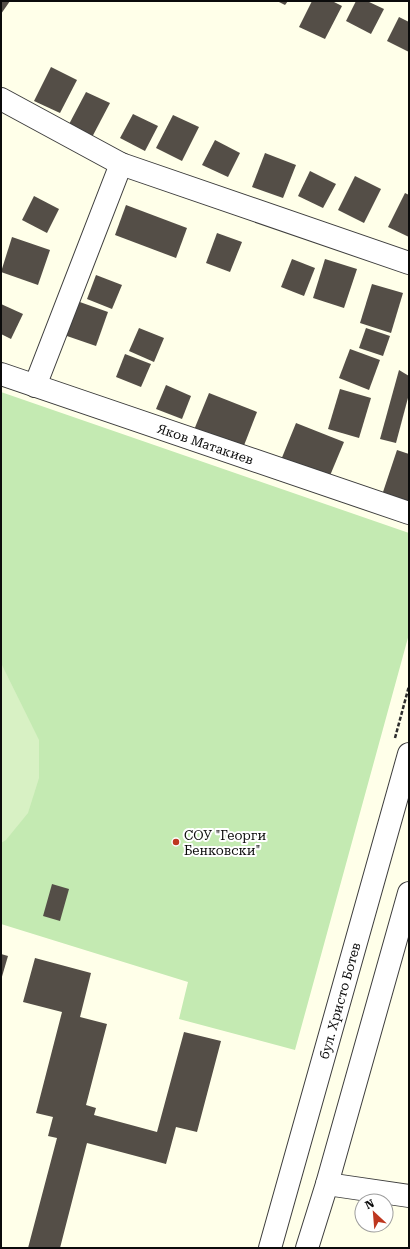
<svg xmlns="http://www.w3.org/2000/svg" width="410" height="1249" viewBox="0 0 410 1249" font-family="'Roboto Serif',serif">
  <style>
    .green { fill: #c4eab2 }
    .pitch { fill: #d8f1c4 }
    .building { fill: #544e47 }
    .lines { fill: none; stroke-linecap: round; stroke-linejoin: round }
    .minor-casing { stroke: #3e3e3e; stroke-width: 24 }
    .tertiary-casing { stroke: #3e3e3e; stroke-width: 24 }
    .path { stroke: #2d2d2d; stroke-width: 2.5; stroke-dasharray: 4 2; stroke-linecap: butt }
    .minor { stroke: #fff; stroke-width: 22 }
    .tertiary { stroke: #fff; stroke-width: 22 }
    .poi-dot { fill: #be3720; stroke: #fff; stroke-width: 1.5 }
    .labels { text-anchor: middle; stroke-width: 4; stroke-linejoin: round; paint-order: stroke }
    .street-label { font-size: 13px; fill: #0b0b0b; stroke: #fff }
    .poi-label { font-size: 13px; fill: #0b0b0b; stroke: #fff; text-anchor: start }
  </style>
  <rect width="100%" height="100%" fill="#ffffe9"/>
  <path class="green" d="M 1,392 L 409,533 L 409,634 L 295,1050 L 179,1019 L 188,982 L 1,924 Z"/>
  <path class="pitch" d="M 1,663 L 39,740 L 39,778 L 28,813 L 6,840 L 1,843 Z"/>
  <g class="building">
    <path d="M 1,1 L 10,1 L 1,14 Z"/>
    <path d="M 277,1 L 288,1 L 285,5 Z"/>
    <path d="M 312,1 L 332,1 L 342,6 L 325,39 L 299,27 Z"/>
    <path d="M 356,1 L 367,1 L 384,9 L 371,34 L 346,21 Z"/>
    <path d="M 399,17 L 409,22 L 409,52 L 387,41 Z"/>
    <path d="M 51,67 L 77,80 L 60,113 L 34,101 Z"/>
    <path d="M 86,92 L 110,103 L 90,141 L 67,128 Z"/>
    <path d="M 133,114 L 158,126 L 145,151 L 120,138 Z"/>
    <path d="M 173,115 L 199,127 L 182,161 L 156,148 Z"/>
    <path d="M 215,140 L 240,153 L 228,177 L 202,165 Z"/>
    <path d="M 265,153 L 296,165 L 283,198 L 252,187 Z"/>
    <path d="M 310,171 L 336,184 L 323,208 L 298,196 Z"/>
    <path d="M 355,176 L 381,189 L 364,223 L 338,210 Z"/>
    <path d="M 405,193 L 409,195 L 409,237 L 388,227 Z"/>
    <path d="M 34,196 L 59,209 L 47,233 L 22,220 Z"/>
    <path d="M 126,205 L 187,228 L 176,258 L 115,235 Z"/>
    <path d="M 217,233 L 242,242 L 230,272 L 206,263 Z"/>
    <path d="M 12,237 L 50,250 L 38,285 L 1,272 Z"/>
    <path d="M 292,259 L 315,268 L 304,296 L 281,287 Z"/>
    <path d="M 325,259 L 357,269 L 344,308 L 313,298 Z"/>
    <path d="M 96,275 L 122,285 L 112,309 L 87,299 Z"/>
    <path d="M 372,284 L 403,293 L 391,333 L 360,323 Z"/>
    <path d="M 77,301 L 108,312 L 96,346 L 64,335 Z"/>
    <path d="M 1,304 L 23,314 L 11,339 L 1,334 Z"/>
    <path d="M 139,328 L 164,338 L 154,362 L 129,351 Z"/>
    <path d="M 366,328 L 390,336 L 383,356 L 359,348 Z"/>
    <path d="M 350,349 L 380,360 L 369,390 L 339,378 Z"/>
    <path d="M 125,354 L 151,364 L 141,387 L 116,377 Z"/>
    <path d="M 399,370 L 409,376 L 409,394 L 396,443 L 380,439 Z"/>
    <path d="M 166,385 L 191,396 L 182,419 L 156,409 Z"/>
    <path d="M 340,389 L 371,398 L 359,438 L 328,429 Z"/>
    <path d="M 209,393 L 257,412 L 243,448 L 194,430 Z"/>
    <path d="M 296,423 L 344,442 L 329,478 L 281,460 Z"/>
    <path d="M 397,450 L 409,454 L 409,508 L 381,498 Z"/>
    <path d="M 52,884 L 69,889 L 60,921 L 43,916 Z"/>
    <path d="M 1,954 L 8,956 L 1,980 Z"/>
    <path d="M 35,958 L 91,973 L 80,1017 L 107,1024 L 86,1105 L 96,1108 L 94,1115 L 157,1132 L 184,1032 L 221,1041 L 197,1132 L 176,1127 L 166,1164 L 87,1143 L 60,1248 L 28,1248 L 57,1138 L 48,1136 L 53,1117 L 36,1113 L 62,1012 L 23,1002 Z"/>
  </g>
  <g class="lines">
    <defs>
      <g id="minor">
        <path d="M 1,99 L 121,164 L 409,263"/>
        <path id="s1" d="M 1,374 L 409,513"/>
        <path d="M 35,386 L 121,164"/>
        <path d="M 327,1184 L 409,1196"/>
      </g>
      <g id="tertiary">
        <path id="s2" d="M 270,1248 L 409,754"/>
        <path d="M 307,1248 L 327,1184 L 409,893"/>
      </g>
    </defs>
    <use href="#minor" class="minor-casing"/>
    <use href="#tertiary" class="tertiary-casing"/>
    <path class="path" d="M 395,738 L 409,686"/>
    <use href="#minor" class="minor"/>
    <use href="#tertiary" class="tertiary"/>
  </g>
  <circle class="poi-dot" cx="176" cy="842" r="4"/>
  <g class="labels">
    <g class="street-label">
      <text dy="5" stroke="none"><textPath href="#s1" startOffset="216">Яков Матакиев</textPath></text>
      <text dy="5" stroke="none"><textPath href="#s2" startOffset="257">бул. Христо Ботев</textPath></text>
    </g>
    <g class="poi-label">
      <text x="184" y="840">СОУ "Георги<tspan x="184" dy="15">Бенковски"</tspan></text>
    </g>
  </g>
  <rect width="410" height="1249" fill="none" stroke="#0b0b0b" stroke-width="4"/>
  <g transform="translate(374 1213) rotate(334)"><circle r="19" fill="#ffffff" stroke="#9d9d9d"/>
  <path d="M0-3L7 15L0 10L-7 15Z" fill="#be3720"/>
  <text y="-6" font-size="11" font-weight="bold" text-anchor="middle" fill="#0b0b0b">N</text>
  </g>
</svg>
